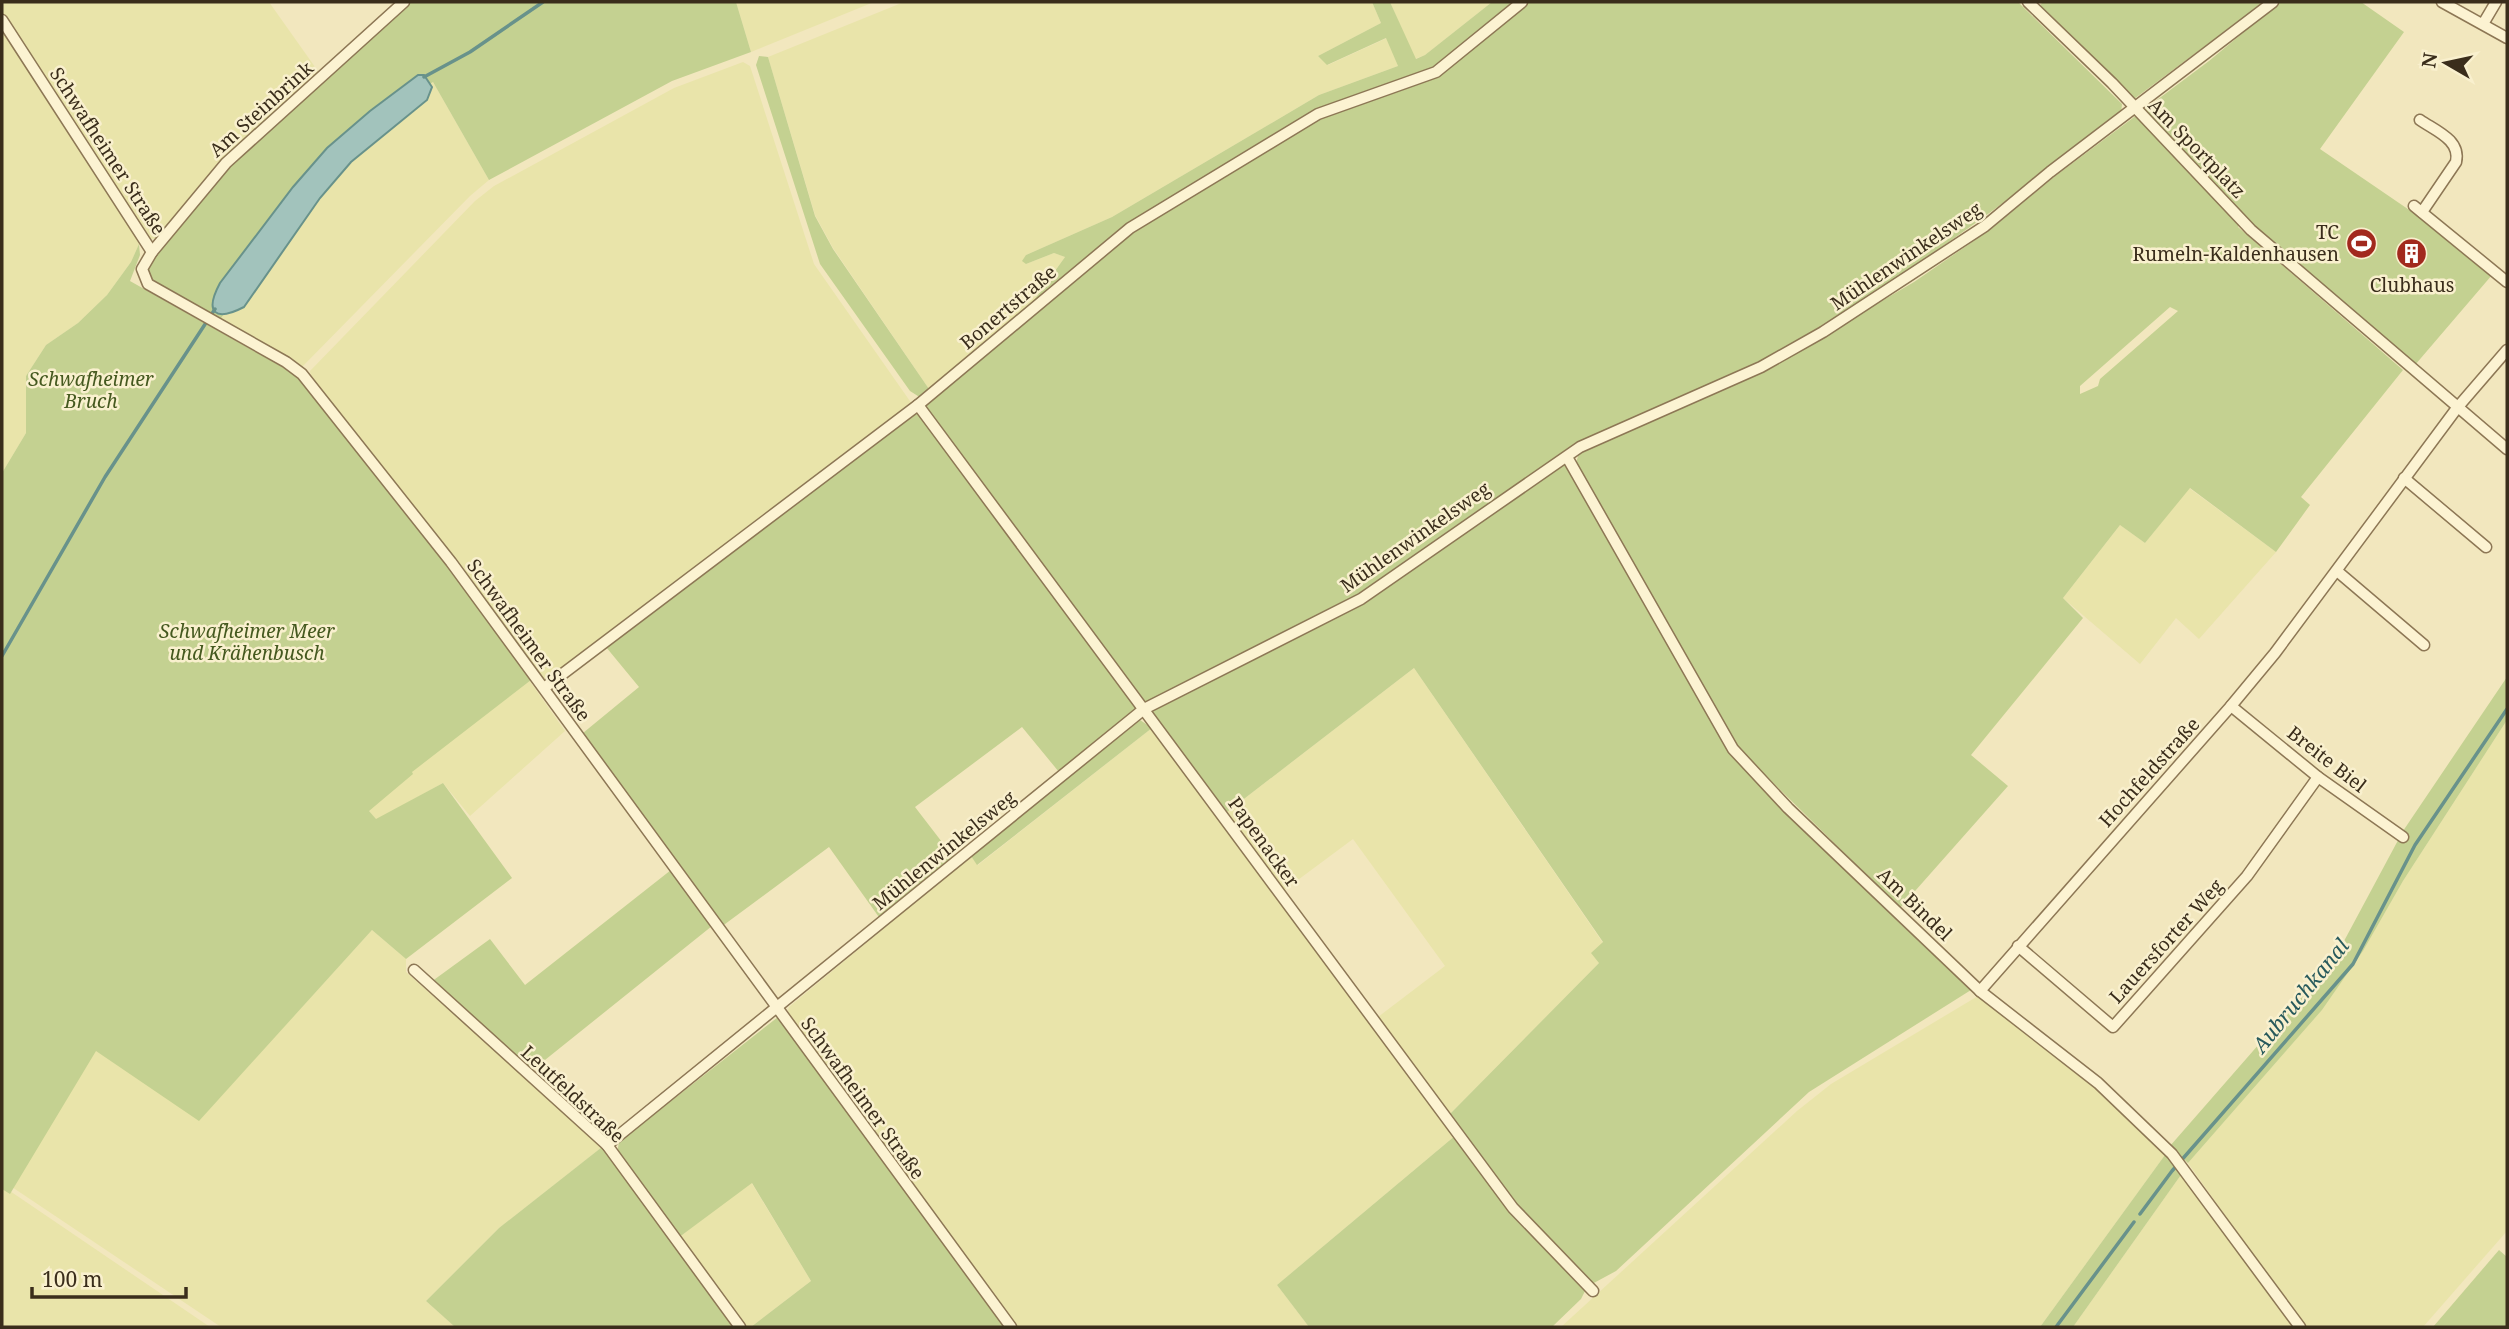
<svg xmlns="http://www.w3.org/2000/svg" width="2509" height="1329" viewBox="0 0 2509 1329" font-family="'Noto Serif',serif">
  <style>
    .farmland { fill: #e9e4aa }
    .green { fill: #c4d191; fill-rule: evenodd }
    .water { fill: #a2c3bc; stroke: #68928b; stroke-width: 2 }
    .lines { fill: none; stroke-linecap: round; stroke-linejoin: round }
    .stream { stroke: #68928b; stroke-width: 3.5 }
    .street-casing { stroke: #8d7755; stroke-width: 13 }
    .street { stroke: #fcf3d2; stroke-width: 10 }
    .labels { text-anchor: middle; stroke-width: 5; stroke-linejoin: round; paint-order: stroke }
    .street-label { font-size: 19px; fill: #3a2d1b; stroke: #f9f0ce }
    .poi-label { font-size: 19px; fill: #3a2d1b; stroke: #f9f0ce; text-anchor: end }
    .park-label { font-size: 19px; font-style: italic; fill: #45591f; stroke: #f9f0ce }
    .water-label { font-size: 21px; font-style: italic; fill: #285a5c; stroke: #f9f0ce }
  </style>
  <rect width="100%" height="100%" fill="#f2e7be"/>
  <g class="farmland">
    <path d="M 2,2 L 269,2 L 320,74 L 158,238 L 151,239 L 2,14 Z"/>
    <path d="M 736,2 L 874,2 L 751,52 Z"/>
    <path d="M 904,2 L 1372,2 L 1381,23 L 1318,56 L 1328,65 L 1387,38 L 1398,66 L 1319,95 L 1112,217 L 1026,255 L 1026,264 L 1054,253 L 1065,257 L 1032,303 L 929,389 L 833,248 L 815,215 L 768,57 Z"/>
    <path d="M 1390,2 L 1492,2 L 1425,55 L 1415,59 Z"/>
    <path d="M 2,30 L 133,229 L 139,244 L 131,262 L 107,295 L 78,323 L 46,345 L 26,376 L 26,433 L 2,473 Z"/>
    <path d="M 743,62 L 750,66 L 814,264 L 912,404 L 547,680 L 542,679 L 453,559 L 311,377 L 310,371 L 475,201 L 494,186 L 674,88 Z"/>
    <path d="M 433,82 L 489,180 L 470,196 L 302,367 L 220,320 L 289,209 L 397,103 Z"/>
    <path d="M 2189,488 L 2276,552 L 2199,639 L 2176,618 L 2140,664 L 2063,598 L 2120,525 L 2145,543 Z"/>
    <path d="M 464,588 L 565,731 L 470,816 L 443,783 L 376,820 L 369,811 L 362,720 L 398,658 Z"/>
    <path d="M 1414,668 L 1603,943 L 1599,963 L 1449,1115 L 1378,1017 L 1445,966 L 1353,839 L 1283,891 L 1227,812 Z"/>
    <path d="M 2507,720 L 2507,1231 L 2423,1327 L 2304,1327 L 2188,1163 L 2322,1010 L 2363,951 L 2403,881 Z"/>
    <path d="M 1152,728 L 1456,1135 L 1277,1285 L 1309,1327 L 1014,1327 L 787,1015 L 789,1007 L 971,856 L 978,865 Z"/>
    <path d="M 372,930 L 406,959 L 406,972 L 602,1147 L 499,1228 L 426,1301 L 455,1327 L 221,1327 L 9,1185 L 94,1049 L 199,1120 Z"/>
    <path d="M 1978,996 L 2095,1085 L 2165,1155 L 2040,1327 L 1561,1327 L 1797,1111 L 1831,1084 Z"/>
    <path d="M 2183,1172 L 2257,1279 L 2294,1327 L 2073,1327 Z"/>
    <path d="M 751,1182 L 811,1281 L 751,1327 L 745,1327 L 678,1238 Z"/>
    <path d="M 2,1185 L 4,1187 L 210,1327 L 2,1327 Z"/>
  </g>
  <g class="green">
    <path d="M 409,2 L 736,2 L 751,52 L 672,81 L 489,180 L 433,82 L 397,103 L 289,208 L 220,320 L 151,281 L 148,268 L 153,259 L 207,189 L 230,165 Z"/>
    <path d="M 1372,2 L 1390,2 L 1416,59 L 1425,55 L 1492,2 L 2018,2 L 2122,104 L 2121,114 C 2005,203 1890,290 1762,360 C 1697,396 1625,417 1560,454 L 1730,753 L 1971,990 L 1809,1092 L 1616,1271 L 1592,1284 L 1518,1210 L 1449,1115 L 1599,963 L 1591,953 L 1603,942 L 1414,668 L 1227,812 L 927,413 L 927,403 L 1084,262 L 1032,303 L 1065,257 L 1054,253 L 1026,264 L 1022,261 L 1026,255 L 1112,217 L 1319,95 L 1398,66 L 1386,38 L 1327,65 L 1318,56 L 1381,23 Z"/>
    <path d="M 2043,2 L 2264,2 L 2134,99 L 2039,6 Z"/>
    <path d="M 2280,2 L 2361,2 L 2404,32 L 2320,149 L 2421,218 L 2492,275 L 2415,365 L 2243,218 L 2238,227 L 2403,370 L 2301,497 L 2310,505 L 2276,552 L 2190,488 L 2145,543 L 2120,525 L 2063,598 L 2083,618 L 1971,755 L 2008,786 L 1900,908 L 1736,746 L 1575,466 L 1579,453 L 1775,364 L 1914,282 L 1991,229 L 2054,177 L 2209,61 ZM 2170,307 L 2178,311 L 2100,379 L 2098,386 L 2080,394 L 2080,386 Z"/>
    <path d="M 759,56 L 768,57 L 815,216 L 833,249 L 929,389 L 921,398 L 910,391 L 820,264 L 756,65 Z"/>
    <path d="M 139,244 L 140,255 L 130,281 L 298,376 L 448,566 L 531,680 L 412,772 L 413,774 L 369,811 L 376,819 L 443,783 L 512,878 L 406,959 L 372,930 L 199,1121 L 96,1051 L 10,1194 L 2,1189 L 2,473 L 26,433 L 26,376 L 46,345 L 78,323 L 107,295 L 131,262 Z"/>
    <path d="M 917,414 L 925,414 L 1136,709 L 1059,772 L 1022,727 L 915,807 L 955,859 L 881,920 L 829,847 L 721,927 L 583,733 L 639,687 L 606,647 L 910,416 Z"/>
    <path d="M 2507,677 L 2507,720 L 2403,881 L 2363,951 L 2322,1010 L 2188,1163 L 2170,1146 L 2336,956 L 2403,831 Z"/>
    <path d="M 1140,720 L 1152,728 L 977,865 L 971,856 Z"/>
    <path d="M 671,870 L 712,926 L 530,1072 L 431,982 L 490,939 L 525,985 Z"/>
    <path d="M 778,1017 L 781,1018 L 1007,1327 L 751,1327 L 811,1281 L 752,1183 L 678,1238 L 617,1154 L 619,1142 Z"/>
    <path d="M 1456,1135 L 1582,1285 L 1585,1291 L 1581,1299 L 1552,1327 L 1309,1327 L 1277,1285 Z"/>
    <path d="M 602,1147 L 733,1327 L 455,1327 L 426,1301 L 499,1228 Z"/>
    <path d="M 2165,1155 L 2183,1172 L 2073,1327 L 2040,1327 Z"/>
    <path d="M 2499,1250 L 2507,1257 L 2507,1327 L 2433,1327 Z"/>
  </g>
  <path class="water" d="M 418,75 L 424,75 L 432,87 L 427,100 L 351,162 L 320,198 L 244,307 C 215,322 204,313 220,283 L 293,187 L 327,148 L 370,111 Z"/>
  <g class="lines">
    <g class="stream">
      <path d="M 424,77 L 470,52 L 543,2"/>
      <path d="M 2,656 L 105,477 L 215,309"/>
      <path d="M 2140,1214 L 2172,1171 L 2353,964 L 2415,845 L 2507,709"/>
      <path d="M 2056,1327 L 2134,1222"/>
    </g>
    <defs>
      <g id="street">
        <path d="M 404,2 L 226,163 L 152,252 L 142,269 L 148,284 L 286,362 L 302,374 L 451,562 L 1011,1327"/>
        <path d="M 2028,2 L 2112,83 L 2251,230 L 2507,449"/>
        <path d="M 2442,2 L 2507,38"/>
        <path d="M 2,20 L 152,252"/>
        <path d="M 2483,24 L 2496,2"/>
        <path d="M 2420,120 C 2436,131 2461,140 2456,162 L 2422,212"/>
        <path d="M 2414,206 L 2507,282"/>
        <path d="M 918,405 L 1513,1208 L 1593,1291"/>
        <path d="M 1567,457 L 1733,749 L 1788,808 L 1980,991 L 2098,1083 L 2172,1154 L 2300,1327"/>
        <path d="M 2404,478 L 2486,547"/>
        <path d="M 2337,571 L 2424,645"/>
        <path d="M 544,688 L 918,405 L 1130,228 L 1318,114 L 1436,72 L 1522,2"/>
        <path d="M 2231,706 L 2318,777 L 2403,837"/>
        <path d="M 2018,946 L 2113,1027 L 2247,876 L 2318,777"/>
        <path d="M 414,970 L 607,1145 L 740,1327"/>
        <path d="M 1980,991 L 2231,706 L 2275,653 L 2457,408 L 2507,350"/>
        <path d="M 607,1145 L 1144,709 L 1361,599 L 1580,447 L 1761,367 L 1823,332 L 1985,226 L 2050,172 L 2273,2"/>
      </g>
    </defs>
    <use href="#street" class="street-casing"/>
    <use href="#street" class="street"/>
  </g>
  <defs>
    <symbol id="stadium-disc" viewBox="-11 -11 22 22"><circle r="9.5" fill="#a2291e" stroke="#f9f0ce"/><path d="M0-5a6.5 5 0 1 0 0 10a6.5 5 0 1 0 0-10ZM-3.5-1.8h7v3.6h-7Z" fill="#fff"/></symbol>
    <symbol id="building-disc" viewBox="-11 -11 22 22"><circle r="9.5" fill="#a2291e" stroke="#f9f0ce"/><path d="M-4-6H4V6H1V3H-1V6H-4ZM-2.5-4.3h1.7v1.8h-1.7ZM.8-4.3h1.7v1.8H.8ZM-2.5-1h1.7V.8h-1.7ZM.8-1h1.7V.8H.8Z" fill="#fff"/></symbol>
  </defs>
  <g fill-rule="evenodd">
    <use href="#stadium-disc" x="2344" y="226" width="35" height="35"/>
    <use href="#building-disc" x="2394" y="236" width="35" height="35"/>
  </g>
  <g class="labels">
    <g class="street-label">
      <text transform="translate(261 109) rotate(-42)" y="7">Am Steinbrink</text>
      <text transform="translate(2197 148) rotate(46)" y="7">Am Sportplatz</text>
      <text transform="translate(108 151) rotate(57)" y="7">Schwafheimer Straße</text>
      <text transform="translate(1906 256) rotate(-34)" y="7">Mühlenwinkelsweg</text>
      <text transform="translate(1008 307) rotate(-40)" y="7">Bonertstraße</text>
      <text transform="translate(1415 537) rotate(-35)" y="7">Mühlenwinkelsweg</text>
      <text transform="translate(529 640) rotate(54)" y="7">Schwafheimer Straße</text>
      <text transform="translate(2327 759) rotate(38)" y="7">Breite Biel</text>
      <text transform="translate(2149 772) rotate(-48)" y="7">Hochfeldstraße</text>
      <text transform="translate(1264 842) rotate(54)" y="7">Papenacker</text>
      <text transform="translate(944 850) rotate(-39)" y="7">Mühlenwinkelsweg</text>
      <text transform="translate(1915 904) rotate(44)" y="7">Am Bindel</text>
      <text transform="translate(2166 941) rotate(-48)" y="7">Lauersforter Weg</text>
      <text transform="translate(573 1094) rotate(43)" y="7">Leutfeldstraße</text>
      <text transform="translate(863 1098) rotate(54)" y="7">Schwafheimer Straße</text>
    </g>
    <g class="poi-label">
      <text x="2339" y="239">TC<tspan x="2339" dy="22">Rumeln-Kaldenhausen</tspan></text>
      <text x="2412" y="292" text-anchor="middle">Clubhaus</text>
    </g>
    <g class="park-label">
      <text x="91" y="386">Schwafheimer<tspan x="91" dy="22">Bruch</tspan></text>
      <text x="247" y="638">Schwafheimer Meer<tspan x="247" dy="22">und Krähenbusch</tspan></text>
    </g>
    <g class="water-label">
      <text transform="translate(2301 996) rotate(-51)" y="7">Aubruchkanal</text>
    </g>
  </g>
  <rect width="2509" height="1329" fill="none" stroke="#3a2d1b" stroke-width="7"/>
  <g transform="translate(2446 63) rotate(279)" stroke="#f9f0ce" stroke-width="5" paint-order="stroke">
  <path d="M0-5L12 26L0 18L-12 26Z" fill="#3a2d1b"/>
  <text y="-10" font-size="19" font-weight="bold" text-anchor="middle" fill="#3a2d1b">N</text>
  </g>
  <path d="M32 1287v10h154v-10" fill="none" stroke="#3a2d1b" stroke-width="3.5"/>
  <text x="42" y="1287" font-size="21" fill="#3a2d1b" stroke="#f9f0ce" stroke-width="5" paint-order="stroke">100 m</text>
</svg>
